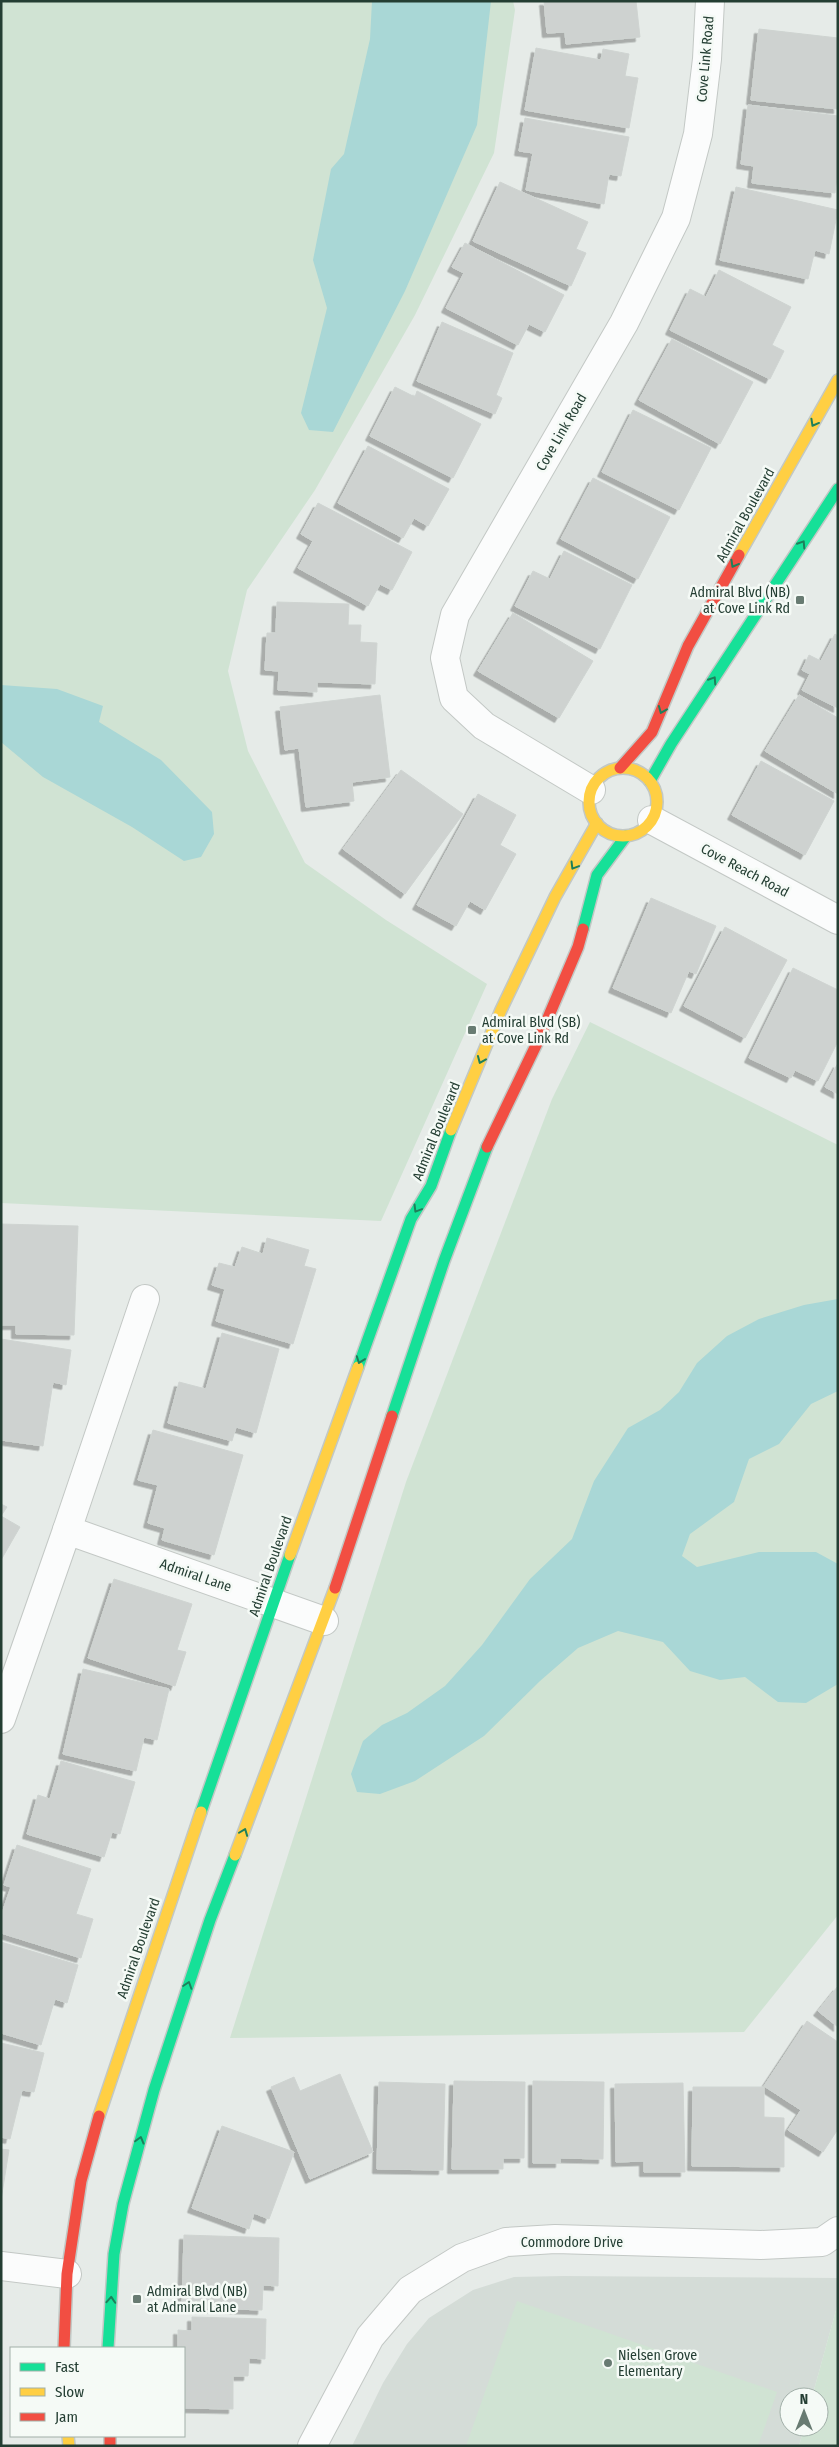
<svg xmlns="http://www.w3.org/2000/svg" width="839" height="2447" viewBox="0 0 839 2447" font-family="'Fira Sans Condensed',sans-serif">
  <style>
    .built { fill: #d4dcd7 }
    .green { fill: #d0e3d3 }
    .water { fill: #a9d7d6 }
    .building { fill: #ced2d0; stroke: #cfd4d1; filter: url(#shadow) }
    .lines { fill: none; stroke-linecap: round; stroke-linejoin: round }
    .street-casing { stroke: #c3c8c5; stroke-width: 30 }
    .fast-casing { stroke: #c2c8c5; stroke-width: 14 }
    .slow-casing { stroke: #c2c8c5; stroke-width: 14 }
    .jam-casing { stroke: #c2c8c5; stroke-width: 14 }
    .street { stroke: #fbfcfc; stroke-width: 28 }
    .fast { stroke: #16e098; stroke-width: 11 }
    .slow { stroke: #ffcf43; stroke-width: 11 }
    .jam { stroke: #f24e42; stroke-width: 11 }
    .oneway { stroke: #1e7f5b }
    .poi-dot { fill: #687b72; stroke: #f5faf6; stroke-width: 2 }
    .labels { text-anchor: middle; stroke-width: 5; stroke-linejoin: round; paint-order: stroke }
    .street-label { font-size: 14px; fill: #243e33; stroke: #f5faf6 }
    .poi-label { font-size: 14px; fill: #243e33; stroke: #f5faf6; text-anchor: start }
  </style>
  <defs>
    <filter id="shadow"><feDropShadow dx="-4.5" dy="4.5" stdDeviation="0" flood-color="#0004"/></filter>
  </defs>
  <rect width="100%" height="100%" fill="#e6ebe8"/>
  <path class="built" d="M 564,2276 L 838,2278 L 838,2303 L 812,2397 L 789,2397 L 789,2427 L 804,2427 L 799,2446 L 352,2446 L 383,2383 L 407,2344 L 429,2318 L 473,2290 L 514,2277 Z"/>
  <g class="green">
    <path d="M 1,1 L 513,1 L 515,10 L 494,153 L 415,315 L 315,490 L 247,590 L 228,671 L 248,751 L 305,863 L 386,920 L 487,984 L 381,1221 L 1,1203 Z"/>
    <path d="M 590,1022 L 838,1145 L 838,1915 L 744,2032 L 230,2038 L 406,1482 L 552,1099 Z"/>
    <path d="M 517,2301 L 777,2392 L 758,2446 L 466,2446 Z"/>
    <path d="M 838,2303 L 838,2446 L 799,2446 L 804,2427 L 819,2427 L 819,2397 L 812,2397 Z"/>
  </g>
  <g class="water">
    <path d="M 372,1 L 491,1 L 477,125 L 405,291 L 333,432 L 309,430 L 301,413 L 327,308 L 313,260 L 331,169 L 344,154 L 370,39 Z"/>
    <path d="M 1,685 L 57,689 L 103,706 L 99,722 L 161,760 L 212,812 L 214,834 L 201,857 L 184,861 L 132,827 L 43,777 L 1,742 Z"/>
    <path d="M 838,1299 L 838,1391 L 811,1404 L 779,1444 L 749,1459 L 734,1502 L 690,1534 L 682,1556 L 697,1567 L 759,1552 L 816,1552 L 838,1564 L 838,1684 L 806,1703 L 778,1702 L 745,1677 L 720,1680 L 690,1671 L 663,1642 L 618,1631 L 578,1648 L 540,1681 L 484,1736 L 415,1781 L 380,1794 L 357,1792 L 351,1774 L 363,1741 L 382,1725 L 407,1713 L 445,1686 L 482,1645 L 530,1579 L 572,1539 L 594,1481 L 628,1428 L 660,1410 L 679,1392 L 697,1363 L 727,1336 L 759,1319 L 804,1305 Z"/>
  </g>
  <g class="building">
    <path d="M 544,1 L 636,1 L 640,37 L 566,44 L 565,32 L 547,33 Z"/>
    <path d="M 759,29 L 838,38 L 838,109 L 751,100 Z"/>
    <path d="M 536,48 L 601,60 L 603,49 L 629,54 L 625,76 L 638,78 L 629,128 L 525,110 Z"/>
    <path d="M 748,105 L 838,116 L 838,170 L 835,193 L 752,183 L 754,166 L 741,164 Z"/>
    <path d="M 525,118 L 629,137 L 621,176 L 609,174 L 604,204 L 526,190 L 533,153 L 519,151 Z"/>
    <path d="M 500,182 L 588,222 L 576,249 L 586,253 L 571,286 L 473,241 Z"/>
    <path d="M 736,187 L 838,210 L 829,254 L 815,250 L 808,279 L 720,260 Z"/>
    <path d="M 465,243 L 564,295 L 545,332 L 529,324 L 518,345 L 446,308 L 464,273 L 452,267 Z"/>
    <path d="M 719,270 L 791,307 L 772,345 L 784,351 L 770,379 L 670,330 L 690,289 L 706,297 Z"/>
    <path d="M 442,322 L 513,353 L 496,395 L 502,398 L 495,414 L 417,381 Z"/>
    <path d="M 672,339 L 753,382 L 720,444 L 639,400 Z"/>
    <path d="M 395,387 L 415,397 L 417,391 L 481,424 L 453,478 L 370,436 Z"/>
    <path d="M 633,410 L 711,448 L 679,510 L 602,472 Z"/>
    <path d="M 368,446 L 449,489 L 428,526 L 414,518 L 403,538 L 338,503 Z"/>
    <path d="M 593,478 L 670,517 L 638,579 L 561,539 Z"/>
    <path d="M 318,503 L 412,552 L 392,590 L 380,584 L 368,606 L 298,568 L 313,541 L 301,534 Z"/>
    <path d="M 564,551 L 632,585 L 600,649 L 515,606 L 533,571 L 550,579 Z"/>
    <path d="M 277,602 L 349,604 L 348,625 L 361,625 L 360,642 L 377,643 L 375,684 L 317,682 L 317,692 L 278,690 L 279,671 L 265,670 L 267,633 L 276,633 Z"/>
    <path d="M 513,613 L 593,661 L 559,718 L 478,671 Z"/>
    <path d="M 835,634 L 838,636 L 838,708 L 802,690 L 810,674 L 802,670 L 809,655 L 821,661 Z"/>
    <path d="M 380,695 L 390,777 L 352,782 L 354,801 L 306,807 L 299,748 L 285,750 L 280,707 Z"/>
    <path d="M 799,695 L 838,718 L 838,794 L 765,751 Z"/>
    <path d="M 761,761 L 834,801 L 805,855 L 732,815 Z"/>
    <path d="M 401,770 L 463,814 L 405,894 L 343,849 Z"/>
    <path d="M 478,794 L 516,815 L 500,845 L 516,854 L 485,910 L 470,901 L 456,926 L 417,905 Z"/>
    <path d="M 651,898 L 716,926 L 696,974 L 689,971 L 671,1013 L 613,988 Z"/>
    <path d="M 725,927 L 787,960 L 745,1038 L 684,1006 Z"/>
    <path d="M 793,968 L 838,990 L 838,1041 L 818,1081 L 795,1070 L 791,1078 L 749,1058 Z"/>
    <path d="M 838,1063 L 838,1094 L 825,1087 Z"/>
    <path d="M 1,1224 L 78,1226 L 74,1335 L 16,1334 L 16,1325 L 1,1325 Z"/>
    <path d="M 267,1238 L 309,1250 L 304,1266 L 316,1269 L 293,1344 L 216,1321 L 225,1289 L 212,1285 L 219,1263 L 235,1267 L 242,1247 L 263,1254 Z"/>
    <path d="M 222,1333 L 279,1349 L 256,1433 L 236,1427 L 232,1441 L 168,1423 L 179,1382 L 206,1389 Z"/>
    <path d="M 1,1339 L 71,1350 L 66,1385 L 53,1382 L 43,1446 L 1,1440 Z"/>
    <path d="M 153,1430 L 243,1455 L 214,1555 L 162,1540 L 165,1528 L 148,1523 L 158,1485 L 138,1480 Z"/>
    <path d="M 1,1504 L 7,1507 L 1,1516 L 20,1527 L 1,1560 Z"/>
    <path d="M 114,1579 L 192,1604 L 177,1650 L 186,1652 L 175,1686 L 88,1658 Z"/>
    <path d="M 83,1669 L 169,1689 L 157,1740 L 144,1737 L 136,1771 L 63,1754 Z"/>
    <path d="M 61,1761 L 135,1782 L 120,1834 L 112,1832 L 104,1857 L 27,1834 L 38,1795 L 50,1799 Z"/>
    <path d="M 17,1845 L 91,1869 L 76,1914 L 93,1919 L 81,1958 L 1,1933 L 1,1916 L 11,1887 L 4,1885 Z"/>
    <path d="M 1,1942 L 78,1965 L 67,2003 L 55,1999 L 41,2045 L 1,2033 Z"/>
    <path d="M 838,1986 L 838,2027 L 818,2011 Z"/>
    <path d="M 807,2021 L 838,2042 L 838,2129 L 823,2152 L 788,2130 L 801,2110 L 764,2086 Z"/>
    <path d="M 1,2043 L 44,2053 L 34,2092 L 22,2090 L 10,2139 L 1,2137 Z"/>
    <path d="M 340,2074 L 373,2152 L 310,2179 L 271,2087 L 294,2077 L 300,2091 Z"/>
    <path d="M 454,2081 L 525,2082 L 524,2158 L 503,2158 L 503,2169 L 452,2169 Z"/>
    <path d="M 533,2081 L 604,2082 L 603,2159 L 560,2158 L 560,2163 L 533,2163 Z"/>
    <path d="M 379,2082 L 445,2084 L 443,2170 L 377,2169 Z"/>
    <path d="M 683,2083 L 685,2172 L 644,2172 L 644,2161 L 616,2162 L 615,2084 Z"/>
    <path d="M 693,2087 L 764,2087 L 764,2117 L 784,2118 L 784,2167 L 692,2166 Z"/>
    <path d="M 222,2126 L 294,2152 L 269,2219 L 254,2213 L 249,2229 L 192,2208 Z"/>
    <path d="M 1,2149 L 9,2150 L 1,2200 Z"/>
    <path d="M 184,2235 L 279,2238 L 278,2286 L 263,2285 L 262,2310 L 182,2307 Z"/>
    <path d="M 192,2317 L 266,2319 L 265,2359 L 249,2358 L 248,2376 L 233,2376 L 233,2409 L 184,2408 L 184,2348 L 178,2348 L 178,2330 L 192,2331 Z"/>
  </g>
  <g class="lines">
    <defs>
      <g id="street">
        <path d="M 591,790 L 484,726 L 454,698 L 445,658 L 455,615 L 624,323 L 676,218 L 698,134 L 707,59 L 710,1"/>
        <path d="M 652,820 L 838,920"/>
        <path d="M 67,1530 L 145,1299"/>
        <path d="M 1,1719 L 67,1530 L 324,1621"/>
        <path d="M 1,2266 L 67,2274"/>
        <path d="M 312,2446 L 370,2337 L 410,2290 L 462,2258 L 506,2242 L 555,2239 L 761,2245 L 822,2242 L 838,2231"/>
      </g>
      <g id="fast">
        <path d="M 650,781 L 671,744 L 838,489"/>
        <path d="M 583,929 L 597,875 L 626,836"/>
        <path d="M 358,1367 L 411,1219 L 431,1186 L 451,1130"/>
        <path d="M 392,1416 L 444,1261 L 487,1147"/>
        <path d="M 201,1812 L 290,1555"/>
        <path d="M 108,2348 L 114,2254 L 123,2204 L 154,2090 L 210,1920 L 235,1855"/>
      </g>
      <g id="slow">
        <path d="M 739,555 L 838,380"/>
        <circle cx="623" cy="802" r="34"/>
        <path d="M 451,1130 L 501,1010 L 555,897 L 597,823"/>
        <path d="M 290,1555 L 358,1367"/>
        <path d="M 235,1855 L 335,1588"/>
        <path d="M 99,2116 L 201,1812"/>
        <path d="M 68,2436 L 69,2446"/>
      </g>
      <g id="jam">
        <path d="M 620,768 L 652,732 L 688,646 L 739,555"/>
        <path d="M 487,1147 L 539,1039 L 578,947 L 583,929"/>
        <path d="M 335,1588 L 392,1416"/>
        <path d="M 64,2348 L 67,2274 L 81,2181 L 99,2116"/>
        <path d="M 110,2436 L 110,2446"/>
      </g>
    </defs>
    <use href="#street" class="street-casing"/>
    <use href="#fast" class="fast-casing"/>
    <use href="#slow" class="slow-casing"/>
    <use href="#jam" class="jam-casing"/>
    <use href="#street" class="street"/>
    <use href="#fast" class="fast"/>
    <use href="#slow" class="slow"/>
    <use href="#jam" class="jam"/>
  </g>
  <defs><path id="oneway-chevron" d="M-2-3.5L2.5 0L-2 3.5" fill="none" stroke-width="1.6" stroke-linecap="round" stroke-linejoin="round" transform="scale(1.25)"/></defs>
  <g class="oneway">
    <use href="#oneway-chevron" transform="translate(814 423) rotate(119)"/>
    <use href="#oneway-chevron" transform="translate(802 544) rotate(-57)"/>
    <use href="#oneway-chevron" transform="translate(734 564) rotate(119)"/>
    <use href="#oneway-chevron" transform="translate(713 680) rotate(-57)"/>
    <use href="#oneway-chevron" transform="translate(662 710) rotate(112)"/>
    <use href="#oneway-chevron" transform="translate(574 866) rotate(121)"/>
    <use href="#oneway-chevron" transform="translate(481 1060) rotate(113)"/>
    <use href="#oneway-chevron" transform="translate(417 1209) rotate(121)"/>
    <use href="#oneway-chevron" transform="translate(360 1360) rotate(110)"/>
    <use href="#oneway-chevron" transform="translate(244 1832) rotate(-69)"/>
    <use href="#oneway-chevron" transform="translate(188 1985) rotate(-72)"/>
    <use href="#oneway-chevron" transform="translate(140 2140) rotate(-75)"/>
    <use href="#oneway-chevron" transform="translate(111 2300) rotate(-86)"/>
  </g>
  <g class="poi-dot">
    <rect x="795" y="595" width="10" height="10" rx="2.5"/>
    <rect x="467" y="1025" width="10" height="10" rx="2.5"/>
    <rect x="132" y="2294" width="10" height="10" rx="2.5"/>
    <circle cx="608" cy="2363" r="5"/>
  </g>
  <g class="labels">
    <g class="street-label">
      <text transform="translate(705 59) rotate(-85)" y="5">Cove Link Road</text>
      <text transform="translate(561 432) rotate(-60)" y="5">Cove Link Road</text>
      <text transform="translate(745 515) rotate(-61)" y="5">Admiral Boulevard</text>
      <text transform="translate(745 870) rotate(28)" y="5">Cove Reach Road</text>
      <text transform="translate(436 1131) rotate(-68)" y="5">Admiral Boulevard</text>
      <text transform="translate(270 1566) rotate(-71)" y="5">Admiral Boulevard</text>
      <text transform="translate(196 1575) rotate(19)" y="5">Admiral Lane</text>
      <text transform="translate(138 1948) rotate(-71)" y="5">Admiral Boulevard</text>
      <text x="572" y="2247">Commodore Drive</text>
    </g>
    <g class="poi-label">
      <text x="790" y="597" text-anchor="end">Admiral Blvd (NB)<tspan x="790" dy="16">at Cove Link Rd</tspan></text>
      <text x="482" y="1027">Admiral Blvd (SB)<tspan x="482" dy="16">at Cove Link Rd</tspan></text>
      <text x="147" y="2296">Admiral Blvd (NB)<tspan x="147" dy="16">at Admiral Lane</tspan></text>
      <text x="618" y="2360">Nielsen Grove<tspan x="618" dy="16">Elementary</tspan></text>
    </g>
  </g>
  <rect width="839" height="2447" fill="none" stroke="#243e33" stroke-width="5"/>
  <rect x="10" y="2347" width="175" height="90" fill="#f5faf6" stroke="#a1afa8"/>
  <rect x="20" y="2363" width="25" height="8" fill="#16e098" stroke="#a1afa8"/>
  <text x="55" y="2372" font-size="15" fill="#243e33">Fast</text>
  <rect x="20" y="2388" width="25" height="8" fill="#ffcf43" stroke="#a1afa8"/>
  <text x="55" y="2397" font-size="15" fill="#243e33">Slow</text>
  <rect x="20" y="2413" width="25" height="8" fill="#f24e42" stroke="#a1afa8"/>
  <text x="55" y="2422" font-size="15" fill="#243e33">Jam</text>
  <g transform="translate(804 2412)"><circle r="24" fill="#f5faf6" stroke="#a1afa8"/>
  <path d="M0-4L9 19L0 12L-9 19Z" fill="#687b72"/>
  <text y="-8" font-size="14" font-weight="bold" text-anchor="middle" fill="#243e33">N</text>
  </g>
</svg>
